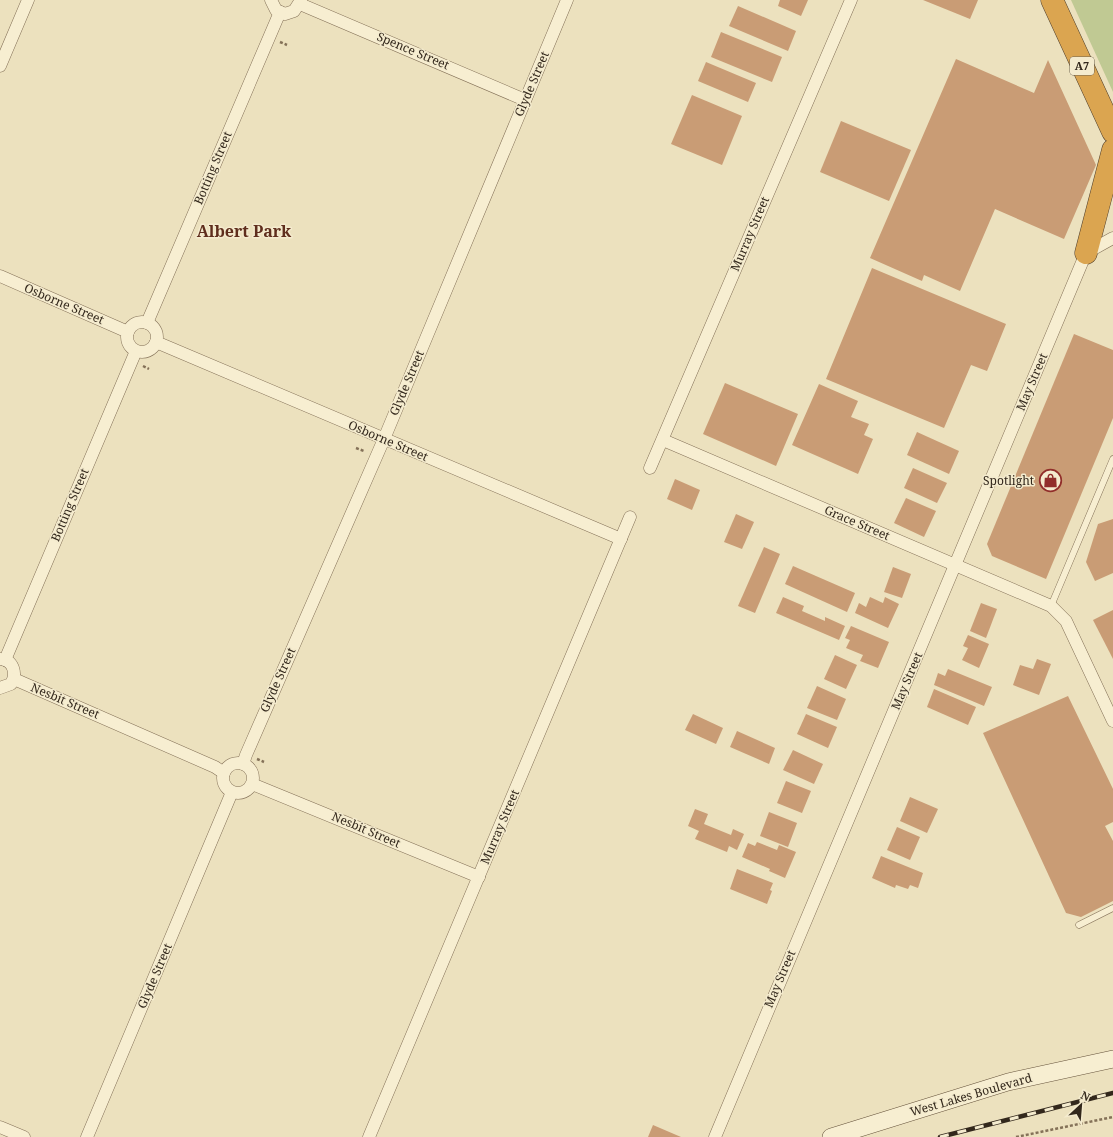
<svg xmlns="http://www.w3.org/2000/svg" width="1113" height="1137" viewBox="0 0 1113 1137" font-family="'Noto Serif',serif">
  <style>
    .green { fill: #c0c993 }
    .building { fill: #c99c75 }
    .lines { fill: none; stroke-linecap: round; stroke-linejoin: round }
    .lane-casing { stroke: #847158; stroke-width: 7 }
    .street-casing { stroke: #847158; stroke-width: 13 }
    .secondary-casing { stroke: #65523b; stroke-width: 18 }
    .highway-casing { stroke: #513f2c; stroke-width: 23 }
    .path { stroke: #847158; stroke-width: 2.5; stroke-dasharray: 3 2; stroke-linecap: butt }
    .lane { stroke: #f7eed1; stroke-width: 6 }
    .street { stroke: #f7eed1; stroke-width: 12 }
    .secondary { stroke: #f7eed1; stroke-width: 17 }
    .highway { stroke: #dba550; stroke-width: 22 }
    .rail-casing { stroke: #33281c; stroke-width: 4.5 }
    .rail { stroke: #f4ebce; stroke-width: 3; stroke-dasharray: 9; stroke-linecap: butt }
    .labels { text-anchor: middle; stroke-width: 3; stroke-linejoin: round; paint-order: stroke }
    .shield { fill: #f4ebce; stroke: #6d6251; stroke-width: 1 }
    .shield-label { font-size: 11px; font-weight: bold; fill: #33281c }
    .street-label { font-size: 12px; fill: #33281c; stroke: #f4ebce }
    .poi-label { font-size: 12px; fill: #33281c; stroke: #f4ebce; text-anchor: end }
    .district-label { font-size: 16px; font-weight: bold; fill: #5f2e1d; stroke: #f4ebce }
  </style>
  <rect width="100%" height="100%" fill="#ece1be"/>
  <path class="green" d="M 1071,0 L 1113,0 L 1113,92 Z"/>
  <g class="building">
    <path d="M 780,0 L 808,0 L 801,16 L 778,6 Z"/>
    <path d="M 923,0 L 978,0 L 970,19 Z"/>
    <path d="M 738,6 L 796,31 L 788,51 L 729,26 Z"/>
    <path d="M 721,32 L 782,57 L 772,82 L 711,57 Z"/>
    <path d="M 956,59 L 1034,93 L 1048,60 L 1096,165 L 1064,239 L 995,209 L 960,291 L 924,275 L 922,281 L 870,258 Z"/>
    <path d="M 706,62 L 756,83 L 748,102 L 698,81 Z"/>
    <path d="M 692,95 L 742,116 L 722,165 L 671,144 Z"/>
    <path d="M 841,121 L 911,150 L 889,201 L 820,172 Z"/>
    <path d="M 872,268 L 1006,324 L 987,371 L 971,365 L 944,428 L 826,379 Z"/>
    <path d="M 1074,334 L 1113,350 L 1113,418 L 1046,579 L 992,556 L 987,544 Z"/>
    <path d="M 725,383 L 798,414 L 776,466 L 703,434 Z"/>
    <path d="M 819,384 L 858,401 L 851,417 L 869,424 L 864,435 L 873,439 L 858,474 L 792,445 Z"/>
    <path d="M 917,432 L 959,451 L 949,474 L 907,455 Z"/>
    <path d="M 913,468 L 947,483 L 937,503 L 904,488 Z"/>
    <path d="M 675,479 L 700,490 L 692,510 L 667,499 Z"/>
    <path d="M 906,498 L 936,511 L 924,537 L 894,523 Z"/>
    <path d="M 736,514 L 754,522 L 742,549 L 724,542 Z"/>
    <path d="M 1113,519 L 1113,573 L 1095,581 L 1086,562 L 1098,524 Z"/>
    <path d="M 764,547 L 780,554 L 755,613 L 738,606 Z"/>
    <path d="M 793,566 L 855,593 L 847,612 L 785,584 Z"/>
    <path d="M 893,567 L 911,574 L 902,598 L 884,592 Z"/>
    <path d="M 783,597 L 804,606 L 802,611 L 825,621 L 825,617 L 845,626 L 839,640 L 776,613 Z"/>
    <path d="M 870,597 L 883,603 L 885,597 L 899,604 L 888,628 L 855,613 L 859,603 L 866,607 Z"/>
    <path d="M 981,603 L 997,609 L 986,638 L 970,631 Z"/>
    <path d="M 1113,610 L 1113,659 L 1093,620 Z"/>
    <path d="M 851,626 L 889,642 L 878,668 L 860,661 L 863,655 L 846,648 L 850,640 L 845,638 Z"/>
    <path d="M 968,635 L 989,644 L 979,668 L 962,660 L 968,648 L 963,646 Z"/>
    <path d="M 835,655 L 857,665 L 846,689 L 824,679 Z"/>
    <path d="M 1037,659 L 1051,664 L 1039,695 L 1013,685 L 1020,665 L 1033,669 Z"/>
    <path d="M 948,669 L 992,687 L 984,706 L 934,685 L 938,673 L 945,676 Z"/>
    <path d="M 817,686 L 846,699 L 837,720 L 807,708 Z"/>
    <path d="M 934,689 L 976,707 L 968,725 L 927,707 Z"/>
    <path d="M 1068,696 L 1113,789 L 1113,822 L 1105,826 L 1113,841 L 1113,901 L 1081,917 L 1066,913 L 983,733 Z"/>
    <path d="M 693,714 L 723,728 L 716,744 L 685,730 Z"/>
    <path d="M 806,714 L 837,727 L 828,748 L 797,734 Z"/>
    <path d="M 737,731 L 775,748 L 769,764 L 730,747 Z"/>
    <path d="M 793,750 L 823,764 L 814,784 L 783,770 Z"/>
    <path d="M 786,781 L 811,791 L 802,813 L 777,803 Z"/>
    <path d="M 910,797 L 938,809 L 927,833 L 900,821 Z"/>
    <path d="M 695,809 L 708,814 L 704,824 L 731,835 L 733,829 L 744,834 L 737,850 L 729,846 L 727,852 L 695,839 L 699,831 L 688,826 Z"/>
    <path d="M 769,812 L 797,823 L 788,847 L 760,836 Z"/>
    <path d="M 897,827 L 920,837 L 910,860 L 887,850 Z"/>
    <path d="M 757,842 L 777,850 L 779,845 L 796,852 L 785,878 L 769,871 L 770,869 L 742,857 L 748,843 L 755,846 Z"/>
    <path d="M 881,856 L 923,873 L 918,888 L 910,885 L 908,889 L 896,885 L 895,888 L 872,878 Z"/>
    <path d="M 737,869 L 773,883 L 770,890 L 772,891 L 767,904 L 730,889 Z"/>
    <path d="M 653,1125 L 681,1137 L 648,1137 Z"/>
  </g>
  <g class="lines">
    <defs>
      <g id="lane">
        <path d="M 1051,606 L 1113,459"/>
        <path d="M 1079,925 L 1113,908"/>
      </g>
      <g id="street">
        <path d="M 271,0 L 276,10 L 285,14 L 294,11 L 301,0"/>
        <path d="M 300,4 L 525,100"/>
        <path d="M 0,66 L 28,0"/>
        <path d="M 0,276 L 128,332"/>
        <circle cx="142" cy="337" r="15"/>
        <path d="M 147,323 L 280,12"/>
        <path d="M 156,342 L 621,539"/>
        <path d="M 663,440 L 1051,606 L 1066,621 L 1113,721"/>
        <path d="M 650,468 L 851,0"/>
        <path d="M 0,659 C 14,660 17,674 11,684 L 0,688"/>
        <path d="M 5,660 L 136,351"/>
        <path d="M 14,679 L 215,767 L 224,773"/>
        <circle cx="238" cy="778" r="15"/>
        <path d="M 243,764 L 246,755 L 384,439 L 567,0"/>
        <path d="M 252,784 L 479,877"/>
        <path d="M 0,1127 L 24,1137"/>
        <path d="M 87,1137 L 232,792"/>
        <path d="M 369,1137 L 630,517"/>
        <path d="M 715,1137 L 1086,253 L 1113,238"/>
      </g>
      <path id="secondary" d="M 831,1137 L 1008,1082 L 1113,1059"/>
      <g id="highway">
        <path d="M 1052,0 L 1113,132"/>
        <path d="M 1086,253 L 1113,150"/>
      </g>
    </defs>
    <use href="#lane" class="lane-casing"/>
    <use href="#street" class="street-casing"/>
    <use href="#secondary" class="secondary-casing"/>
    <use href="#highway" class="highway-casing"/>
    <g class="path">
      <path d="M 280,42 L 287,45"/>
      <path d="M 143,366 L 149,369"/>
      <path d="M 356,448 L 364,451"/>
      <path d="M 257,759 L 264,762"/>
      <path d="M 1016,1137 L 1113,1117"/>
    </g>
    <use href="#lane" class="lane"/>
    <use href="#street" class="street"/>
    <use href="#secondary" class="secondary"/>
    <use href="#highway" class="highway"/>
    <defs>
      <path id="rail" d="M 940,1137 L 1113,1093"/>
    </defs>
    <use href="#rail" class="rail-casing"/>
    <use href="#rail" class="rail"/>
  </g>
  <defs>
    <symbol id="shop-ring" viewBox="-11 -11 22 22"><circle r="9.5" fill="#f4ebce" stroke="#912e2a" stroke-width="1.5"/><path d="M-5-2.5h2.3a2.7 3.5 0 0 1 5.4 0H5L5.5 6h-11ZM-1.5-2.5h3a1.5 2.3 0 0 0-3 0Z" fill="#912e2a"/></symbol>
  </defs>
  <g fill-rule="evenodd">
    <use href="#shop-ring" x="1038" y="468" width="25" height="25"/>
  </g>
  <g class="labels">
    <rect class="shield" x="1070" y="57" width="24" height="18" rx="3"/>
    <g class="shield-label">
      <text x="1082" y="70">A7</text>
    </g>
    <g class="street-label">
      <text transform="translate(413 51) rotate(23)" y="4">Spence Street</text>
      <text transform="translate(532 84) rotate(-67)" y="4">Glyde Street</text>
      <text transform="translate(213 168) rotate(-67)" y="4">Botting Street</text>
      <text transform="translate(750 234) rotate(-67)" y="4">Murray Street</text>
      <text transform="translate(64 304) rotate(23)" y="4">Osborne Street</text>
      <text transform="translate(1032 382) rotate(-67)" y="4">May Street</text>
      <text transform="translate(407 383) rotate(-67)" y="4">Glyde Street</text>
      <text transform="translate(388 441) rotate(23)" y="4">Osborne Street</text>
      <text transform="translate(70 505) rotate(-67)" y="4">Botting Street</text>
      <text transform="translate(857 523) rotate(23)" y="4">Grace Street</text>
      <text transform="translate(278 680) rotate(-66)" y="4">Glyde Street</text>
      <text transform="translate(907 681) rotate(-67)" y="4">May Street</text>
      <text transform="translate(65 701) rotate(23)" y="4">Nesbit Street</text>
      <text transform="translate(500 827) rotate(-67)" y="4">Murray Street</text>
      <text transform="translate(366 830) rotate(23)" y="4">Nesbit Street</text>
      <text transform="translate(155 976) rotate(-67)" y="4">Glyde Street</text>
      <text transform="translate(780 979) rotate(-67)" y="4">May Street</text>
      <text transform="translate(971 1095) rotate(-16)" y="4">West Lakes Boulevard</text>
    </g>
    <g class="poi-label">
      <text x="1034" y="485">Spotlight</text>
    </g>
    <g class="district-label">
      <text x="244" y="237">Albert Park</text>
    </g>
  </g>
  <g transform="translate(1081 1105) rotate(26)" stroke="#f4ebce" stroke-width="3" paint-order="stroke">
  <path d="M0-3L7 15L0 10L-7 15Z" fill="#33281c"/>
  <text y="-6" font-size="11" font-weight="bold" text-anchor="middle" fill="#33281c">N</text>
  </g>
</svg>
